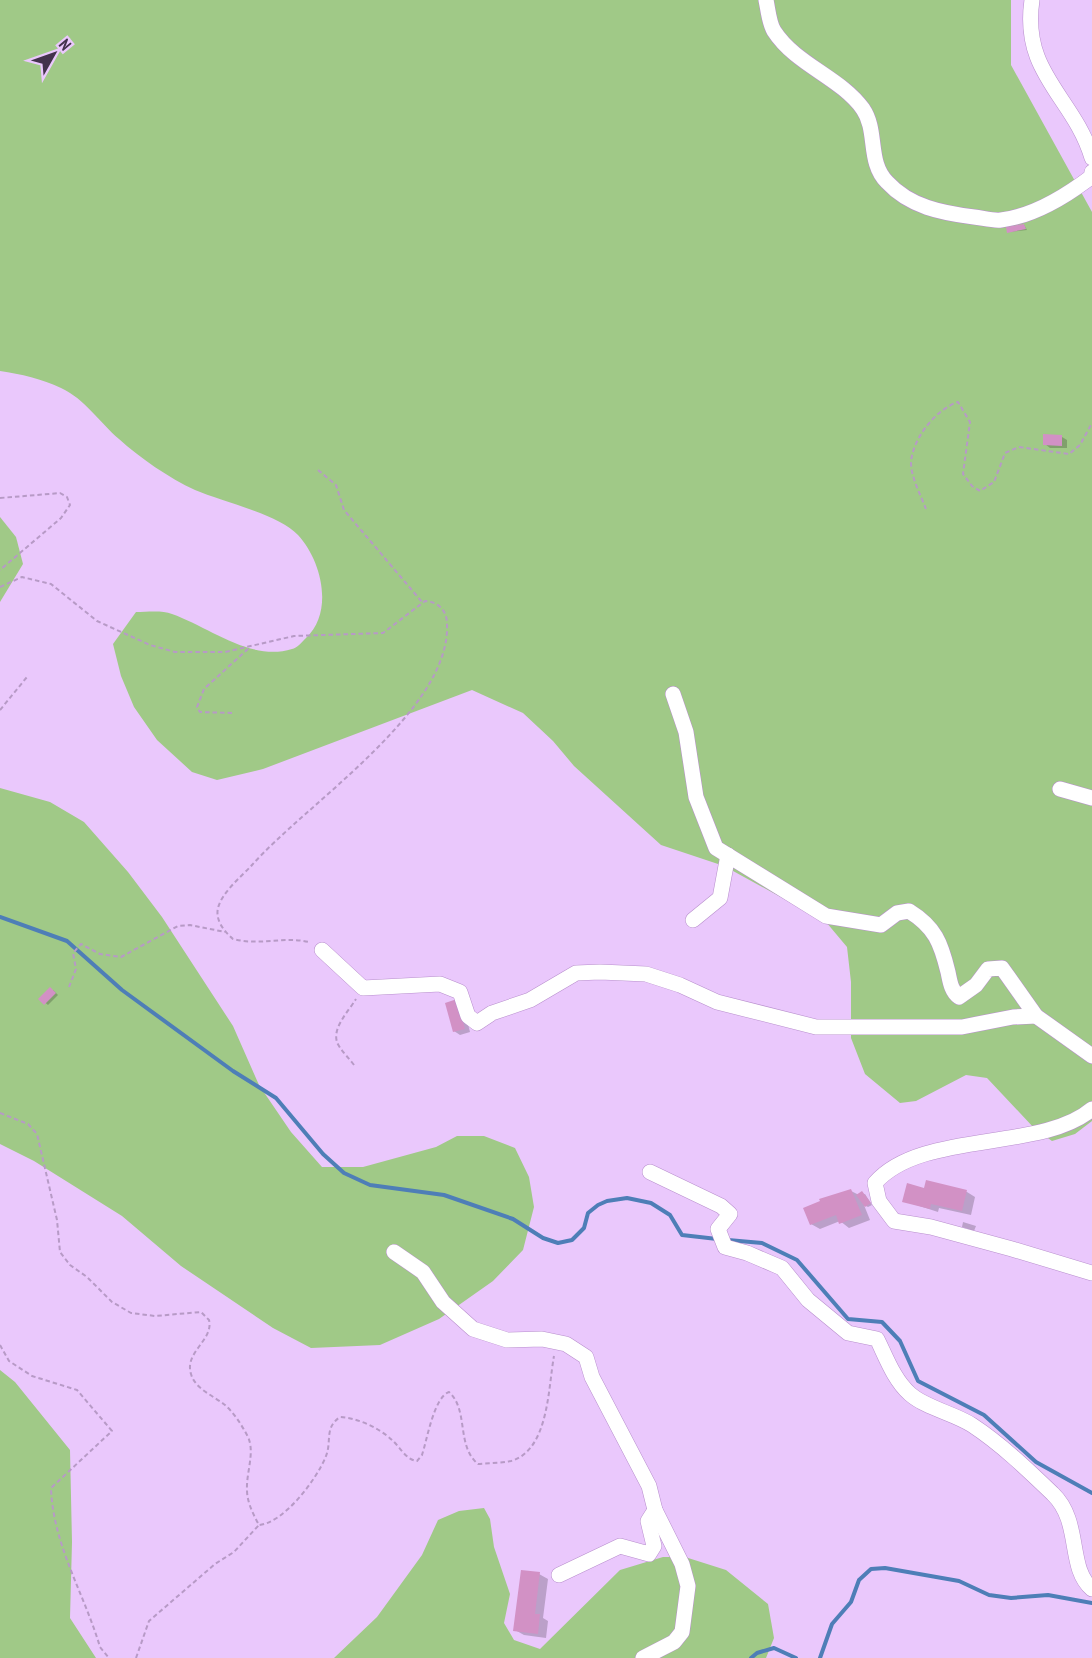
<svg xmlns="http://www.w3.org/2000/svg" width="1092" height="1658" viewBox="0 0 1092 1658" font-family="'PT Sans Narrow',sans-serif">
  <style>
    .green { fill: #a0c987 }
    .shadow { fill: #0003 }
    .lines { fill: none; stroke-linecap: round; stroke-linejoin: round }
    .stream { stroke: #4e7eb7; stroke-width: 4 }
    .building { fill: #d291c5 }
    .street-casing { stroke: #b88fcd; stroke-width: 16 }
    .path { stroke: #b79ac6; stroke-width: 2; stroke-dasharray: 4.5 3; stroke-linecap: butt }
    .street { stroke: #fff; stroke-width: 15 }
  </style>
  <rect width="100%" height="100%" fill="#eac8fc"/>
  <g class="green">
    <path d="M 0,0 L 1011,0 L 1011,65 L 1092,212 L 1092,1121 L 1075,1134 L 1052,1141 L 1034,1128 L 987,1078 L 966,1075 L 916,1101 L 900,1103 L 865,1074 L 851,1038 L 851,982 L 847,947 L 826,922 L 724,866 L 661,845 L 574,766 L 553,741 L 523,713 L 472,690 L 263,769 L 217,780 L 192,772 L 157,740 L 134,707 L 121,676 L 113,644 L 136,612 C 147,612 162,610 172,614 C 209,627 251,662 292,649 C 297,648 302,642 306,638 C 334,612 322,561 298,535 C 278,514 223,502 195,490 C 169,478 140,458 119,439 C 100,423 85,399 61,388 C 42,379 21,374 0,371 Z"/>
    <path d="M 0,517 L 16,537 L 23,564 L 0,602 Z"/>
    <path d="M 0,788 L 50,802 L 84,822 L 128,872 L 162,917 L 233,1026 L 259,1085 L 291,1132 L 322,1167 L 363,1167 L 436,1147 L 457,1136 L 484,1136 L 515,1148 L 529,1177 L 534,1207 L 523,1250 L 493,1281 L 439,1319 L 380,1345 L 311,1348 L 273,1328 L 181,1266 L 122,1216 L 34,1161 L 0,1144 Z"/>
    <path d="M 0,1370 L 15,1382 L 70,1450 L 72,1542 L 70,1618 L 96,1658 L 0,1658 Z"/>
    <path d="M 484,1508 L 490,1519 L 494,1547 L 510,1594 L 504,1623 L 514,1640 L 540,1649 L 620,1570 L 663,1557 L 685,1557 L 726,1570 L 768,1604 L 774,1638 L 766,1658 L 334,1658 L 377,1617 L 422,1555 L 438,1520 L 459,1511 Z"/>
  </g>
  <g class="shadow">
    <path d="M 1024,225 L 1027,230 L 1008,232 Z"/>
    <path d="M 1062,437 L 1067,440 L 1067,448 L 1050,448 L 1045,444 Z"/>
    <path d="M 53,990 L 58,995 L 48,1005 L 41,999 Z"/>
    <path d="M 463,1004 L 470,1032 L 460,1035 L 454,1031 Z"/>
    <path d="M 927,1182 L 967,1192 L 975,1197 L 971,1215 L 939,1208 L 938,1212 L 904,1201 L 925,1189 Z"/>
    <path d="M 851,1191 L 859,1195 L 865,1194 L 872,1205 L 868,1207 L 864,1205 L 870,1220 L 849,1228 L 840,1221 L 820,1229 L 811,1224 Z"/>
    <path d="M 963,1222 L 976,1226 L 974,1231 L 962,1227 Z"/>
    <path d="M 539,1574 L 548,1579 L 543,1618 L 548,1621 L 546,1638 L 524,1635 L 515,1630 Z"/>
  </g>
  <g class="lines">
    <g class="stream">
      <path d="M 0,917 L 67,941 L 122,990 L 233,1071 L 276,1098 L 323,1154 L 344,1173 L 370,1185 L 444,1195 L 513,1219 L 543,1238 L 558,1243 L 572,1240 L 584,1228 L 588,1213 L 598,1205 L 607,1201 L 627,1198 L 651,1203 L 670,1215 L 682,1235 L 717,1239"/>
      <path d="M 728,1240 L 762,1243 L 797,1260 L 848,1319 L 882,1322 L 900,1341 L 918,1381 L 984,1415 L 1036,1462 L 1092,1493"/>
      <path d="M 751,1658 L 757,1653 L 774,1648 L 796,1658"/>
      <path d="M 820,1658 L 832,1624 L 851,1602 L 859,1580 L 871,1569 L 885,1568 L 959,1581 L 989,1595 L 1011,1598 L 1048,1595 L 1092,1603"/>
    </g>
  </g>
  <g class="building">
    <path d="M 1024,224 L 1026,229 L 1007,233 L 1006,227 Z"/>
    <path d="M 1043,434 L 1062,435 L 1062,446 L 1043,445 Z"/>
    <path d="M 50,987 L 56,993 L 44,1005 L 38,999 Z"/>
    <path d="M 457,999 L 465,1029 L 453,1032 L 445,1003 Z"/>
    <path d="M 926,1180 L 967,1190 L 962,1211 L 931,1204 L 930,1209 L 902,1202 L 907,1183 L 924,1188 Z"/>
    <path d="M 851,1189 L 862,1215 L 839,1224 L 836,1215 L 810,1225 L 803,1208 L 820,1201 L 819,1199 Z"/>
    <path d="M 862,1191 L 871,1203 L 865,1207 L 856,1195 Z"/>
    <path d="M 521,1570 L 540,1572 L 535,1614 L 540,1614 L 538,1634 L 513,1631 Z"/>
  </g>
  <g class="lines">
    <defs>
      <g id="street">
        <path d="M 766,0 C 768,9 769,23 774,31 C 796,65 840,77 863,109 C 878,131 867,162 887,182 C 910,207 942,213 974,217 C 983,218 993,221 1001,220 C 1034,216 1066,196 1091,177 L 1092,172"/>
        <path d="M 1032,0 C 1021,74 1074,97 1092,158"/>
        <path d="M 673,694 L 686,732 L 696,797 L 716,848 L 826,916 L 881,925 L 897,913 L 909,911 C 935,927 941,943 948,972 C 950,981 951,991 959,997 L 976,985 L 988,969 L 1002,968 L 1036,1016 L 1092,1056"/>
        <path d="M 1060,789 L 1092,798"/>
        <path d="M 693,920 L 720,898 L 728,855"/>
        <path d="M 322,950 L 363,988 L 440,984 L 460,992 L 468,1016 L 477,1023 L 492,1013 L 530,1000 L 576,973 L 600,972 L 646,974 L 680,985 L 717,1002 L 816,1027 L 962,1027 L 1013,1017 L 1036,1016"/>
        <path d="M 1092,1109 C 1042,1152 921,1130 875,1183 L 879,1201 L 894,1221 L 931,1227 L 1012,1249 L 1092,1273"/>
        <path d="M 650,1172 L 721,1206 L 730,1214 L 718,1229 L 725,1247 L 747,1253 L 782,1268 L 808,1300 L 848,1333 L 877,1339 C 886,1357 894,1380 910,1394 C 926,1408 953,1413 972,1425 C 1001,1444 1028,1470 1053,1494 C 1082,1522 1067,1568 1092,1589"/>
        <path d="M 394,1252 L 423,1272 L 443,1302 L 473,1329 L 507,1340 L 542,1339 L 566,1344 L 586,1357 L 592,1377 L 649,1486 L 655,1510 L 682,1564 L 688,1586 L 682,1632 L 674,1642 L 643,1658"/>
        <path d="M 559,1575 L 620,1546 L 649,1554 L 654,1546 L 648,1521 L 655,1510"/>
      </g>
    </defs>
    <use href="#street" class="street-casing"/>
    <g class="path">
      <path d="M 318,470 L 336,485 L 344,510 L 422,602"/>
      <path d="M 0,498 L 60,493 L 67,497 L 70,505 L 61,518 L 0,570"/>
      <path d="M 926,509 C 921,496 911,477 911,463 C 912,439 936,409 958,402 L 970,422 L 963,474 L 972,486 L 980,491 L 994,482 L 1005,453 L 1019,447 L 1069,454 L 1080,445 L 1092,423"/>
      <path d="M 0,587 L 22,577 L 51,584 L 97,621 L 150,645 L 175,652 L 225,652 L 294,636 L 383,633 L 425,601 C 439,602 447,611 447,624 C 451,710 306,804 252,865 C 241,877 222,892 218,908 C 215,921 225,932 233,939 C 259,946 284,936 309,942"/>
      <path d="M 0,710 L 27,677"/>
      <path d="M 232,713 L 200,712 L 197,707 L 204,689 L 250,647"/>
      <path d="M 69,987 L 76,969 L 73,953 L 81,944 L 100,954 L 121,957 L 178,926 L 190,925 L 225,932"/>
      <path d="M 354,1065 C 349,1058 343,1053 339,1046 C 329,1031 348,1012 356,999"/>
      <path d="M 0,1113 L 28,1124 L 37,1134 L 57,1220 L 60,1252 L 70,1265 L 87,1277 L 112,1302 L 131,1313 L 155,1316 L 201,1312 L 209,1320 C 214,1340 184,1352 191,1374 C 195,1389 214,1396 225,1405 C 234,1413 241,1424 247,1435 C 256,1451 246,1472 247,1490 C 247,1502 253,1514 259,1525 C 284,1523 317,1479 326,1456 C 332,1441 324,1428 340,1417 C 358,1418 379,1428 392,1440 C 400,1447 406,1460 417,1461 L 422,1455 C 427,1440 434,1397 449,1392 C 469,1410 456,1446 478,1464 C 489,1463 501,1463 511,1461 C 549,1450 548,1388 554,1356"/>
      <path d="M 0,1345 L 9,1361 L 32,1376 L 77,1390 L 112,1431 L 51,1488 C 53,1545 84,1593 100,1647 L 109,1658"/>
      <path d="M 136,1658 L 149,1621 L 215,1564 L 234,1552 L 259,1525"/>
    </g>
    <use href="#street" class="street"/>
  </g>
  <g transform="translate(54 54) rotate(50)" stroke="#eac8fc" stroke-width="4.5" paint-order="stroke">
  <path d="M0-4.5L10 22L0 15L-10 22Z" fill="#43324c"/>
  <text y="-9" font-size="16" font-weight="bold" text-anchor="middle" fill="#43324c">N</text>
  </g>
</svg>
